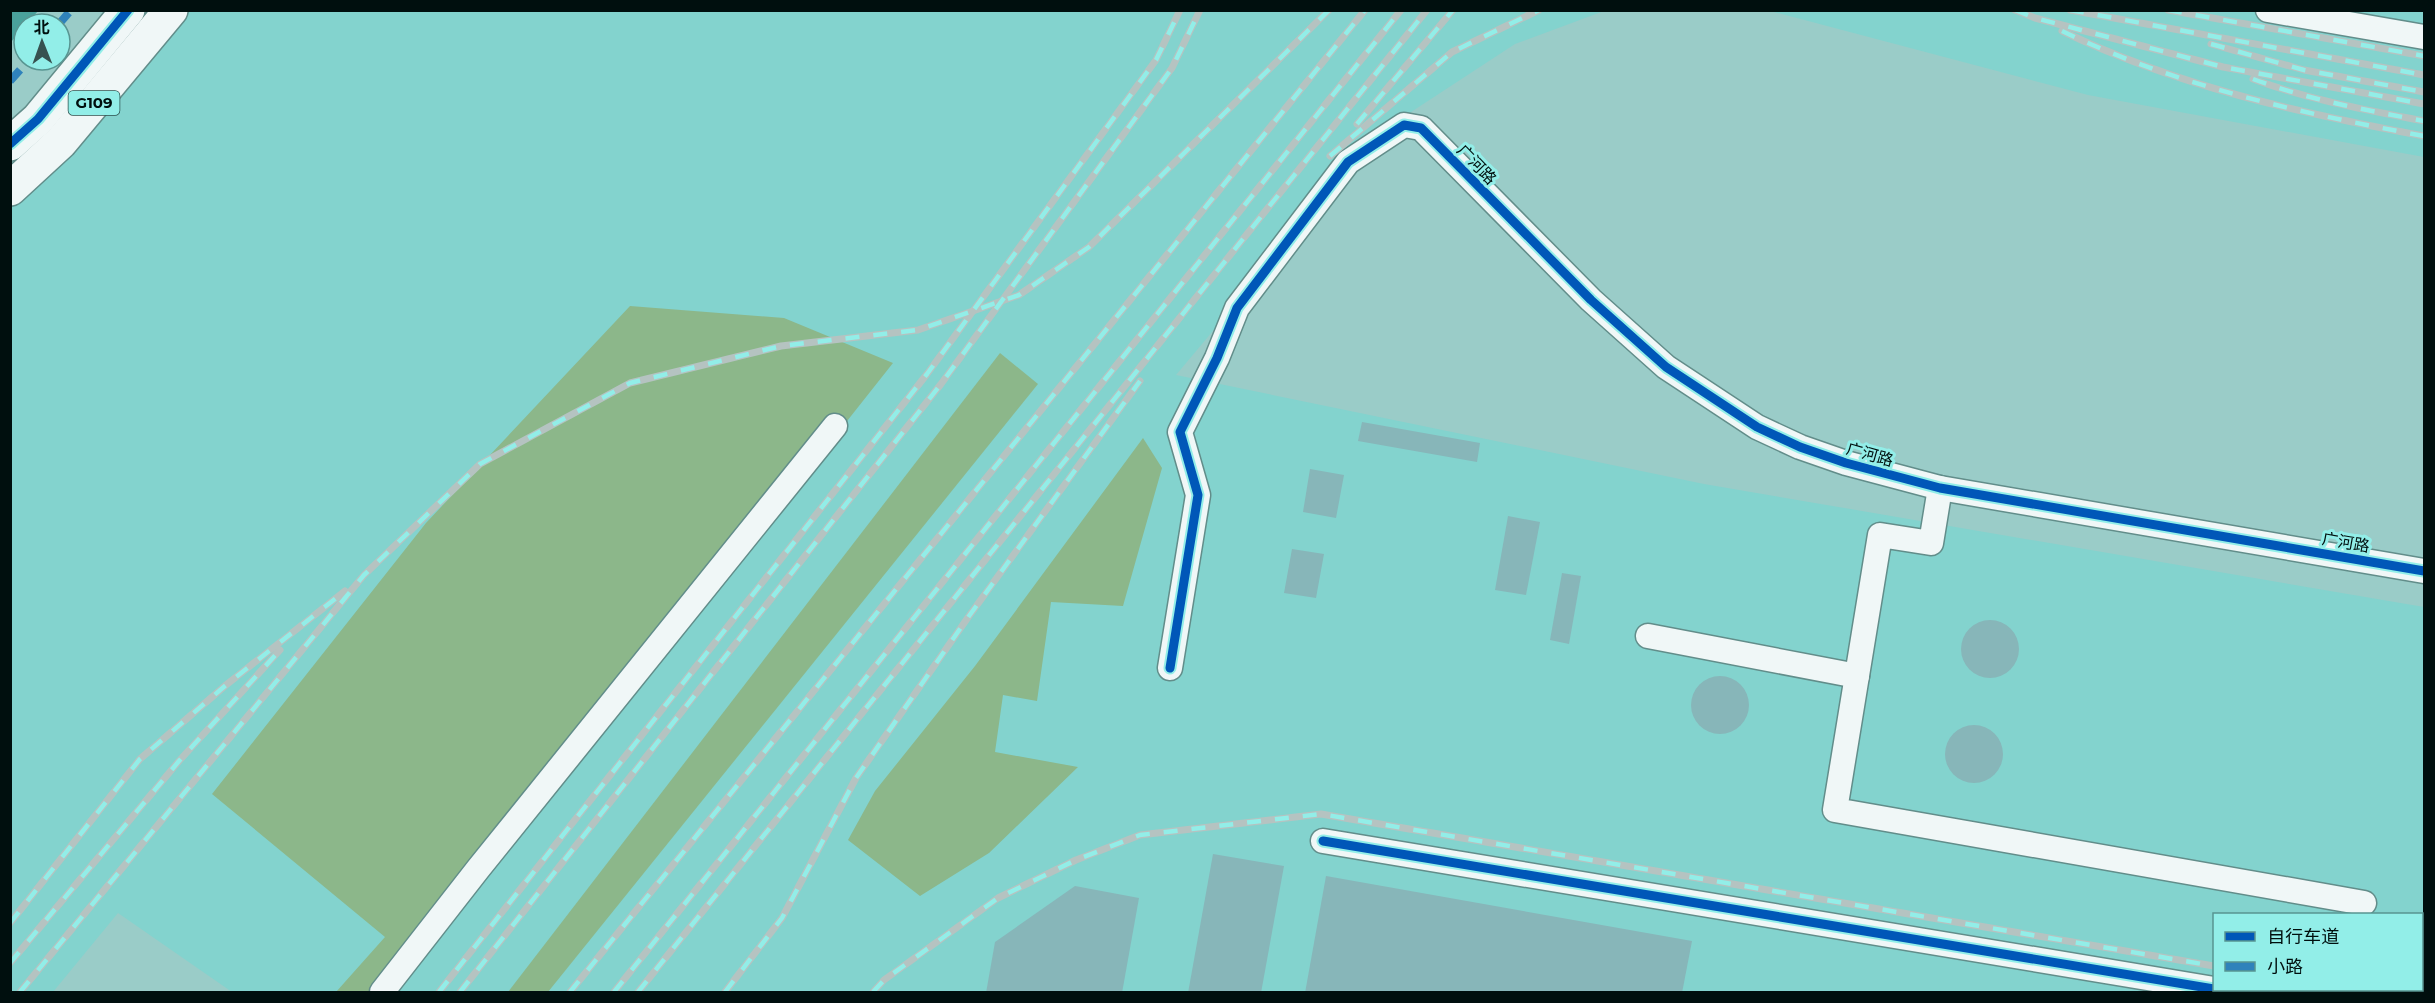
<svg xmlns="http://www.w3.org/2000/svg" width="2435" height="1003" viewBox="0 0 2435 1003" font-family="Montserrat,'Noto Sans SC',sans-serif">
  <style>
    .built { fill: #83d3ce; fill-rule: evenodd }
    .forest { fill: #8cb78a }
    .water { fill: #4aa19b }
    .building { fill: #87b6b9 }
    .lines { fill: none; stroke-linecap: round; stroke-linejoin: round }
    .minor-casing { stroke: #628d8a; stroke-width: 27 }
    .highway-casing { stroke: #628d8a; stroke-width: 36 }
    .minor { stroke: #f0f7f7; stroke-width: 24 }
    .highway { stroke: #f0f7f7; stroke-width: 33 }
    .rail-casing { stroke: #b5c3c1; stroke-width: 7 }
    .rail { stroke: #92eee8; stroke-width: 4.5; stroke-dasharray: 14; stroke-linecap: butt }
    .quiet { stroke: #2f82bb; stroke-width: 8; stroke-dasharray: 15 8; stroke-linecap: butt }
    .cycleway-casing { stroke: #92eee8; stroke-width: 13 }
    .cycleway { stroke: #0057b8; stroke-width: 9 }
    .labels { text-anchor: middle; stroke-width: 6; stroke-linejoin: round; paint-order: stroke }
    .shield { fill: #92eee8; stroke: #2c524f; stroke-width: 1.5 }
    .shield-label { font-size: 15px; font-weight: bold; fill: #000f0e }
    .street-label { font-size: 16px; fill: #000f0e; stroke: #92eee8 }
  </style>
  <rect width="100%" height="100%" fill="#9accc8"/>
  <g class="built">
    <path d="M 190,11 L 1604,11 L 1515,44 L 1379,133 L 1176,375 L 1704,484 L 2424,607 L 2424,992 L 232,992 L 118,913 L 53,992 L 11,992 L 11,191 ZM 2214,914 L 2422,914 L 2422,990 L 2214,990 Z"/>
    <path d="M 1770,11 L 2424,11 L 2424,157 L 2088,95 Z"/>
  </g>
  <g class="forest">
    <path d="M 630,306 L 784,318 L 893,363 L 395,992 L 336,992 L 385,937 L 212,794 L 426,523 Z"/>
    <path d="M 1000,353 L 1038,384 L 548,992 L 508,992 Z"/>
    <path d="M 1143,438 L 1162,468 L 1123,606 L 1051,602 L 1037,701 L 1003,695 L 995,752 L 1078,767 L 989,853 L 920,896 L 848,840 L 875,791 L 975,666 Z"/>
  </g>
  <path class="water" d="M 11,10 L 38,11 L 11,42 L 10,11 Z"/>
  <g class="building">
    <path d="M 1362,422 L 1480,443 L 1477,462 L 1358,441 Z"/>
    <path d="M 1310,469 L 1344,475 L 1336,518 L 1303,512 Z"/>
    <path d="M 1508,516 L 1540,522 L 1526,595 L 1495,590 Z"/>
    <path d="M 1292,549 L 1324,554 L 1316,598 L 1284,593 Z"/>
    <path d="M 1562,573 L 1581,576 L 1569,644 L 1550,640 Z"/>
    <circle cx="1990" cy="649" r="29"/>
    <circle cx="1720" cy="705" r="29"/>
    <circle cx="1974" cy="754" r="29"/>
    <path d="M 1213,854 L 1284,866 L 1261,993 L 1188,993 Z"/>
    <path d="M 1326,876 L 1692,941 L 1682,993 L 1305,993 Z"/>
    <path d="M 1075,886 L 1139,898 L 1122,993 L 986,993 L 995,942 Z"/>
  </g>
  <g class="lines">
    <defs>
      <g id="minor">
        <path d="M 2268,10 L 2424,37"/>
        <path d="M 1940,488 L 1931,543 L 1880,535 L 1835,810 L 2364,903"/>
        <path d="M 1648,636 L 1857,676"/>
        <path d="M 1170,668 L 1198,495 L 1180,432 L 1217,358 L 1237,308 L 1348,162 L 1404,125 L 1421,128 L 1591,300 L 1666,367 L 1757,427 L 1800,447 L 1846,463 L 1940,488 L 2424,571"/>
        <path d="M 1323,841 L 2232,992"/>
        <path d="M 382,992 L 478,869 L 835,426"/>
      </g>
      <g id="highway">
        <path d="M 10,144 L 38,119 L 128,10"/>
        <path d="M 10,189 L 61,142 L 171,10"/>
      </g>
    </defs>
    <use href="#minor" class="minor-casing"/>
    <use href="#highway" class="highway-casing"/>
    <use href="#minor" class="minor"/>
    <use href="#highway" class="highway"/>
    <defs>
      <g id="rail">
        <path d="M 2015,10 L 2035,18 L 2223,67 L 2424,104"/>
        <path d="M 2070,10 L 2424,75"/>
        <path d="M 2168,10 L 2424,56"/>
        <path d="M 2062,31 C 2176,86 2300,113 2424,136"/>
        <path d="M 2211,44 L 2304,70 L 2424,92"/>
        <path d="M 2253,79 C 2309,100 2366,110 2424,121"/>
        <path d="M 1357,124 L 1453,10"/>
        <path d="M 1330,156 L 1452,52 L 1539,10"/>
        <path d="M 10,923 L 140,759 L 226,685 L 345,591"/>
        <path d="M 10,963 L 179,761 L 280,650"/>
        <path d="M 2353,990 L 2370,992"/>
        <path d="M 20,992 L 364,575 L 480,464 L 630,383 L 781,346 L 918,330 L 1019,295 L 1089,247 L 1329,10"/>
        <path d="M 439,992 L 927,374 L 1156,60 L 1180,10"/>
        <path d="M 460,992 L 941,384 L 1172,68 L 1200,10"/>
        <path d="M 570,992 L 1365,10"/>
        <path d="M 614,992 L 1401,10"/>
        <path d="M 638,992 L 1427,10"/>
        <path d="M 725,992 L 782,918 L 856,778 L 969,616 L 1140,381"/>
        <path d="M 873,992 L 884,980 L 998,898 L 1076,860 L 1140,835 L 1321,814 L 2214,966"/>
      </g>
    </defs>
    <use href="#rail" class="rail-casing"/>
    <use href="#rail" class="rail"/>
    <g class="quiet">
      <path d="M 59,24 L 71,10"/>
      <path d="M 10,81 L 29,60"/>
    </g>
    <defs>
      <g id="cycleway">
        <path d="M 10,144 L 38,119 L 128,10"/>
        <path d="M 1170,668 L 1198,495 L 1180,432 L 1217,358 L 1237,308 L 1348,162 L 1404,125 L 1421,128 L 1591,300 L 1666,367 L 1757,427 L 1800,447 L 1846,463 L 1940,488 L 2424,571"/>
        <path d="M 1323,841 L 2232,992"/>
      </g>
    </defs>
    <use href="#cycleway" class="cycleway-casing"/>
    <use href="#cycleway" class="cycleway"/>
  </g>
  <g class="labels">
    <rect class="shield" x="68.5" y="91" width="51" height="24" rx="4.5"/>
    <g class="shield-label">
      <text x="94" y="108">G109</text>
    </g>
    <g class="street-label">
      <text transform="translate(1477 164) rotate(46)" y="6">广河路</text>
      <text transform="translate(1870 454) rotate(16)" y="6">广河路</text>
      <text transform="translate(2346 542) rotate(10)" y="6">广河路</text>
    </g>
  </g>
  <rect width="2435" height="1003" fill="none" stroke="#000f0e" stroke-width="24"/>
  <rect x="2213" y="913" width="210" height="78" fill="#92eee8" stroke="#589591" stroke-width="1.5"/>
  <rect x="2225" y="932" width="30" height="9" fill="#0057b8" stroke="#589591" stroke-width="1.5"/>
  <text x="2267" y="943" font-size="18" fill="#000f0e">自行车道</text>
  <rect x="2225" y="962" width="30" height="9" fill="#2f82bb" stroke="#589591" stroke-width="1.5"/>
  <text x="2267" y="973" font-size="18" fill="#000f0e">小路</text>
  <g transform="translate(42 42) rotate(359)"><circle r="28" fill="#92eee8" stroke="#589591" stroke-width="1.5"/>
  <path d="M0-4.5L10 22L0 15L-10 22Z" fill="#36514f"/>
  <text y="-9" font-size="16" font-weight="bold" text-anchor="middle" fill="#000f0e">北</text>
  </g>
</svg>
